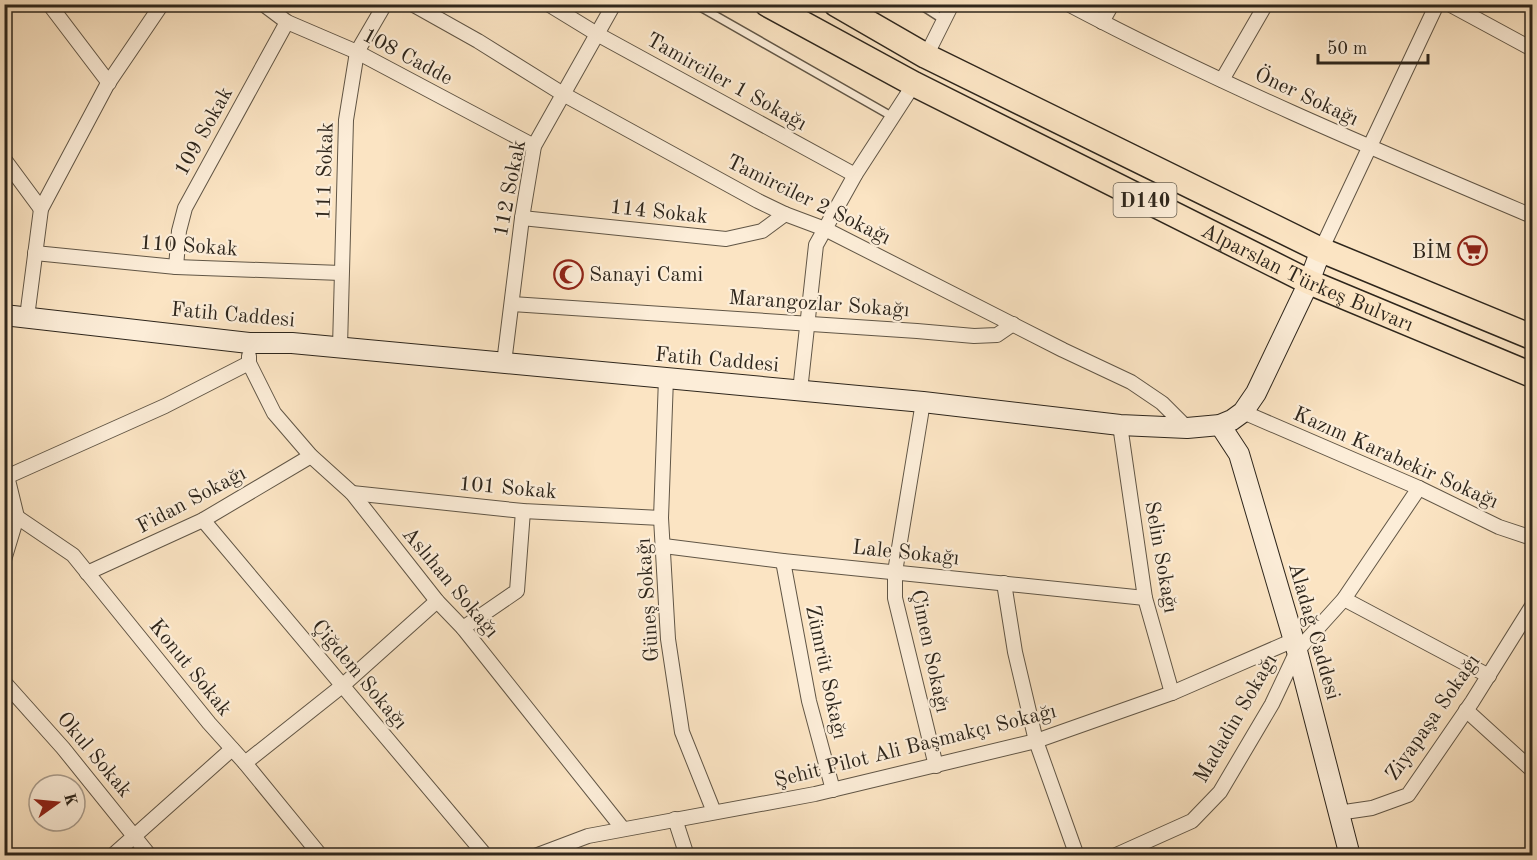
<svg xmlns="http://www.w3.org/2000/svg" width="1537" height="860" viewBox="0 0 1537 860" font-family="'Old Standard TT',serif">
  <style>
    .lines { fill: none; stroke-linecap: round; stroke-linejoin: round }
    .lane-casing { stroke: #615646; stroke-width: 10 }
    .street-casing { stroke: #615646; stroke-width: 16 }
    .secondary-casing { stroke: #2e261c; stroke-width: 22 }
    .highway-casing { stroke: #2e261c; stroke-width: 27 }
    .lane { stroke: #fcedd8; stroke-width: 7 }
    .street { stroke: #fcedd8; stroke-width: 14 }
    .secondary { stroke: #fcedd8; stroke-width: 20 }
    .highway { stroke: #fbe4c3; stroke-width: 24 }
    .labels { text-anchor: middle; stroke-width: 4.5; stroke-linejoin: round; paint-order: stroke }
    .shield { fill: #fcedd8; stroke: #6c6254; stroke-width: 1.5 }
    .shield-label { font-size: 20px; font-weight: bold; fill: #2e261c }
    .street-label { font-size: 21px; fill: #2e261c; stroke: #fcedd8 }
    .poi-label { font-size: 21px; fill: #2e261c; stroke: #fcedd8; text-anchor: end }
  </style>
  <rect width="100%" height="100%" fill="#fbe4c3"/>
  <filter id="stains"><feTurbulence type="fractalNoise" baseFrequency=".00333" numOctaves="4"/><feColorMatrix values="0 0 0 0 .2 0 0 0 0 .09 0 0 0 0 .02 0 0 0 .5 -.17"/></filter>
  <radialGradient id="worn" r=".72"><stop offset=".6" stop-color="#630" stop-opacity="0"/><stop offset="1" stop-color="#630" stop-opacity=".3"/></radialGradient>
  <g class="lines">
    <defs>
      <g id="lane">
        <path d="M 695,4 L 893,117"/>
        <path d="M 919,4 L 944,20"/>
      </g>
      <g id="street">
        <path d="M 49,4 L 109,83"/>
        <path d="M 263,4 L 287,22 L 357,52 L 534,146"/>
        <path d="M 412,4 L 478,41 L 563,94 L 758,201 L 785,214 L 825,229 L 1063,350 L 1131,382 L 1162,403 L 1187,428"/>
        <path d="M 548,4 L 597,34 L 855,175"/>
        <path d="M 1068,4 C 1219,84 1376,150 1532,216"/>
        <path d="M 1449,4 L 1532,49"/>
        <path d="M 1102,22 L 1112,4"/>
        <path d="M 926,56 L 952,4"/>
        <path d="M 1222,80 L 1266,4"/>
        <path d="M 4,159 L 41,209"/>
        <path d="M 522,218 L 726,239 L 762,231 L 785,214"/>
        <path d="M 1321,250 L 1437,4"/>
        <path d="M 35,253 L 176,267 L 341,273"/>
        <path d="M 176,267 L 179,231 L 185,208 L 287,22"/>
        <path d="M 512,304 L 917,331 L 974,336 L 997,335 L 1013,324"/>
        <path d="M 27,317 L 41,209 L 107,85 L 162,4"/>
        <path d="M 340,347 L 346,120 L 357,52 L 385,4"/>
        <path d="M 249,363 L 274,413 L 311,456 L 352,493 L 437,601 L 463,628 L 623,829"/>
        <path d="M 504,363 L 522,218 L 534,146 L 614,4"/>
        <path d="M 666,378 L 661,518 L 668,639 L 682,732 L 714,812"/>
        <path d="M 800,391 L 816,245 L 855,175 L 914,84"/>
        <path d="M 923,402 L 895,572 L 895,598 L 936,766"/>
        <path d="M 1243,412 L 1419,488 L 1499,527 L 1532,538"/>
        <path d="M 1120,425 L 1145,598 L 1172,693"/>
        <path d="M 4,475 L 7,476 L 17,517 L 4,560"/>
        <path d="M 4,478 L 165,406 L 249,363 L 249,356"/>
        <path d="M 352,493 L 523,511 L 661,518"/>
        <path d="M 17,517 L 73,555 L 209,723 L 245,763 L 321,856"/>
        <path d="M 203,520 L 486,856"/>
        <path d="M 664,546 L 783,561 L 1145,598"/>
        <path d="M 783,561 L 809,701 L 833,790"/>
        <path d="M 87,573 L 203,520 L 311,456"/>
        <path d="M 1004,583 L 1015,652 L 1036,741 L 1077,856"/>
        <path d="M 1344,599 L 1489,676"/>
        <path d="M 463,628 L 517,591 L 523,511"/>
        <path d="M 4,682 L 63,748 L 150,856"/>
        <path d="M 1466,710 L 1532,770"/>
        <path d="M 245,763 L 342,686 L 437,601"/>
        <path d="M 1338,813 L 1372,808 L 1408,795 L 1472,702 L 1532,606"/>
        <path d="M 675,819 L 687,856"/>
        <path d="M 112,856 L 232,749"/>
        <path d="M 535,856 L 588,836 L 815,794 L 1036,741 L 1172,693 L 1294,640"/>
        <path d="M 1114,856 L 1192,821 L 1220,792 L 1272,704 L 1297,651 L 1344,599 L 1419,488"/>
      </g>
      <g id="secondary">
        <path d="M 4,315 L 249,343 L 292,343 L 923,402 L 1120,425 L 1187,428 L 1220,425 L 1232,420 L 1243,412 L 1256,393 L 1309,282 L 1321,250"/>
        <path d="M 1220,425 L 1239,454 L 1297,651 L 1350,856"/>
      </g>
      <g id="highway">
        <path id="s1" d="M 767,4 L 914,84 L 1309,282 L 1532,375"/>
        <path d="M 836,4 L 926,56 L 1321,250 L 1532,337"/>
      </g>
    </defs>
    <use href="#lane" class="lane-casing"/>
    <use href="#street" class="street-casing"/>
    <use href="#secondary" class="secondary-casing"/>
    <use href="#highway" class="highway-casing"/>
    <use href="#lane" class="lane"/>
    <use href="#street" class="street"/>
    <use href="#secondary" class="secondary"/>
    <use href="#highway" class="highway"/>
  </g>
  <defs>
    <symbol id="supermarket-ring" viewBox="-11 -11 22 22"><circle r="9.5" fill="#fcedd8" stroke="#8f2418" stroke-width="1.5"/><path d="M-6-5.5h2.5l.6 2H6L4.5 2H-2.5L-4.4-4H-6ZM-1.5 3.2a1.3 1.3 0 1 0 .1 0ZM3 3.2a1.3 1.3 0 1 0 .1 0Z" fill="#8f2418"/></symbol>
    <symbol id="mosque-ring" viewBox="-11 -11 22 22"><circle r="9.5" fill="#fcedd8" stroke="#8f2418" stroke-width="1.5"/><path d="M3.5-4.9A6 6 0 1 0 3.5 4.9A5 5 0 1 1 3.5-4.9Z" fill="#8f2418"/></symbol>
  </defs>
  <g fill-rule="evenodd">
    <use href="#supermarket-ring" x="1456" y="234" width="33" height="33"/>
    <use href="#mosque-ring" x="552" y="258" width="33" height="33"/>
  </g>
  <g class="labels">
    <rect class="shield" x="1113.5" y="183" width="63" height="34" rx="4.5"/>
    <g class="shield-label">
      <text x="1145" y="207">D140</text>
    </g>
    <g class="street-label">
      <text transform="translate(408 56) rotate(28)" y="7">108 Cadde</text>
      <text transform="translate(727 81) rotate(29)" y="7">Tamirciler 1 Sokağı</text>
      <text transform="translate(1307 96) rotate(25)" y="7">Öner Sokağı</text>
      <text transform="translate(203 131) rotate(-61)" y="7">109 Sokak</text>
      <text transform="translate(324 171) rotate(-88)" y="7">111 Sokak</text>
      <text transform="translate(509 188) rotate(-79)" y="7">112 Sokak</text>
      <text transform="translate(809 199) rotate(26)" y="7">Tamirciler 2 Sokağı</text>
      <text transform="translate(659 211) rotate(6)" y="7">114 Sokak</text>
      <text transform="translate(189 245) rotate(4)" y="7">110 Sokak</text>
      <text dy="7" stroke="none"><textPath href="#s1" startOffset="606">Alparslan Türkeş Bulvarı</textPath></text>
      <text transform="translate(819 303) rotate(4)" y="7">Marangozlar Sokağı</text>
      <text transform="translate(233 314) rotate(5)" y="7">Fatih Caddesi</text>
      <text transform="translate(717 359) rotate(5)" y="7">Fatih Caddesi</text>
      <text transform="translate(1396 457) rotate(24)" y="7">Kazım Karabekir Sokağı</text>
      <text transform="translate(508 487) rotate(5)" y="7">101 Sokak</text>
      <text transform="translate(191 499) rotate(-28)" y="7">Fidan Sokağı</text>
      <text transform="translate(906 552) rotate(6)" y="7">Lale Sokağı</text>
      <text transform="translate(1162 557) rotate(80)" y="7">Selin Sokağı</text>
      <text transform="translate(451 582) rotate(50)" y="7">Aslıhan Sokağı</text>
      <text transform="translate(647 600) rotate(-94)" y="7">Güneş Sokağı</text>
      <text transform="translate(1315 631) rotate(74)" y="7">Aladağ Caddesi</text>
      <text transform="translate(931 651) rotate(78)" y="7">Çimen Sokağı</text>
      <text transform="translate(191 667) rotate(51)" y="7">Konut Sokak</text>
      <text transform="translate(827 672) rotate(78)" y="7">Zümrüt Sokağı</text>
      <text transform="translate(360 674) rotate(50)" y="7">Çiğdem Sokağı</text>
      <text transform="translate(1432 717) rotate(-55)" y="7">Ziyapaşa Sokağı</text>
      <text transform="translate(1235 718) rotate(-60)" y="7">Madadin Sokağı</text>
      <text transform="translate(915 745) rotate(-14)" y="7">Şehit Pilot Ali Başmakçı Sokağı</text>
      <text transform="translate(95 754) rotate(50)" y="7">Okul Sokak</text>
    </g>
    <g class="poi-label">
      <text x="1452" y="258">BİM</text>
      <text x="589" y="281" text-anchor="start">Sanayi Cami</text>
    </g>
  </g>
  <rect width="1537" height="860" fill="none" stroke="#fbe4c3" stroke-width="24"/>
  <rect x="6" y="6" width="1525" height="848" fill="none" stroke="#2e261c" stroke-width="3"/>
  <rect x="12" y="12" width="1513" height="836" fill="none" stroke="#2e261c" stroke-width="1.5"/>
  <g transform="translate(57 803) rotate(75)"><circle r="28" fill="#fcedd8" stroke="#aa9d8d" stroke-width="1.5"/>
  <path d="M0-4.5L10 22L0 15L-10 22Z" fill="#8f2418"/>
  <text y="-9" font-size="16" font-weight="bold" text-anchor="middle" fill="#2e261c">K</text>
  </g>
  <path d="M1318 54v9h110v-9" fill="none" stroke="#2e261c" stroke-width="3"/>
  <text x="1327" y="54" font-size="18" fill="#2e261c" stroke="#fcedd8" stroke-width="4.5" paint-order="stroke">50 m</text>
  <rect width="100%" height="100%" filter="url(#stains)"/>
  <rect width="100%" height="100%" fill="url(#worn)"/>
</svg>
